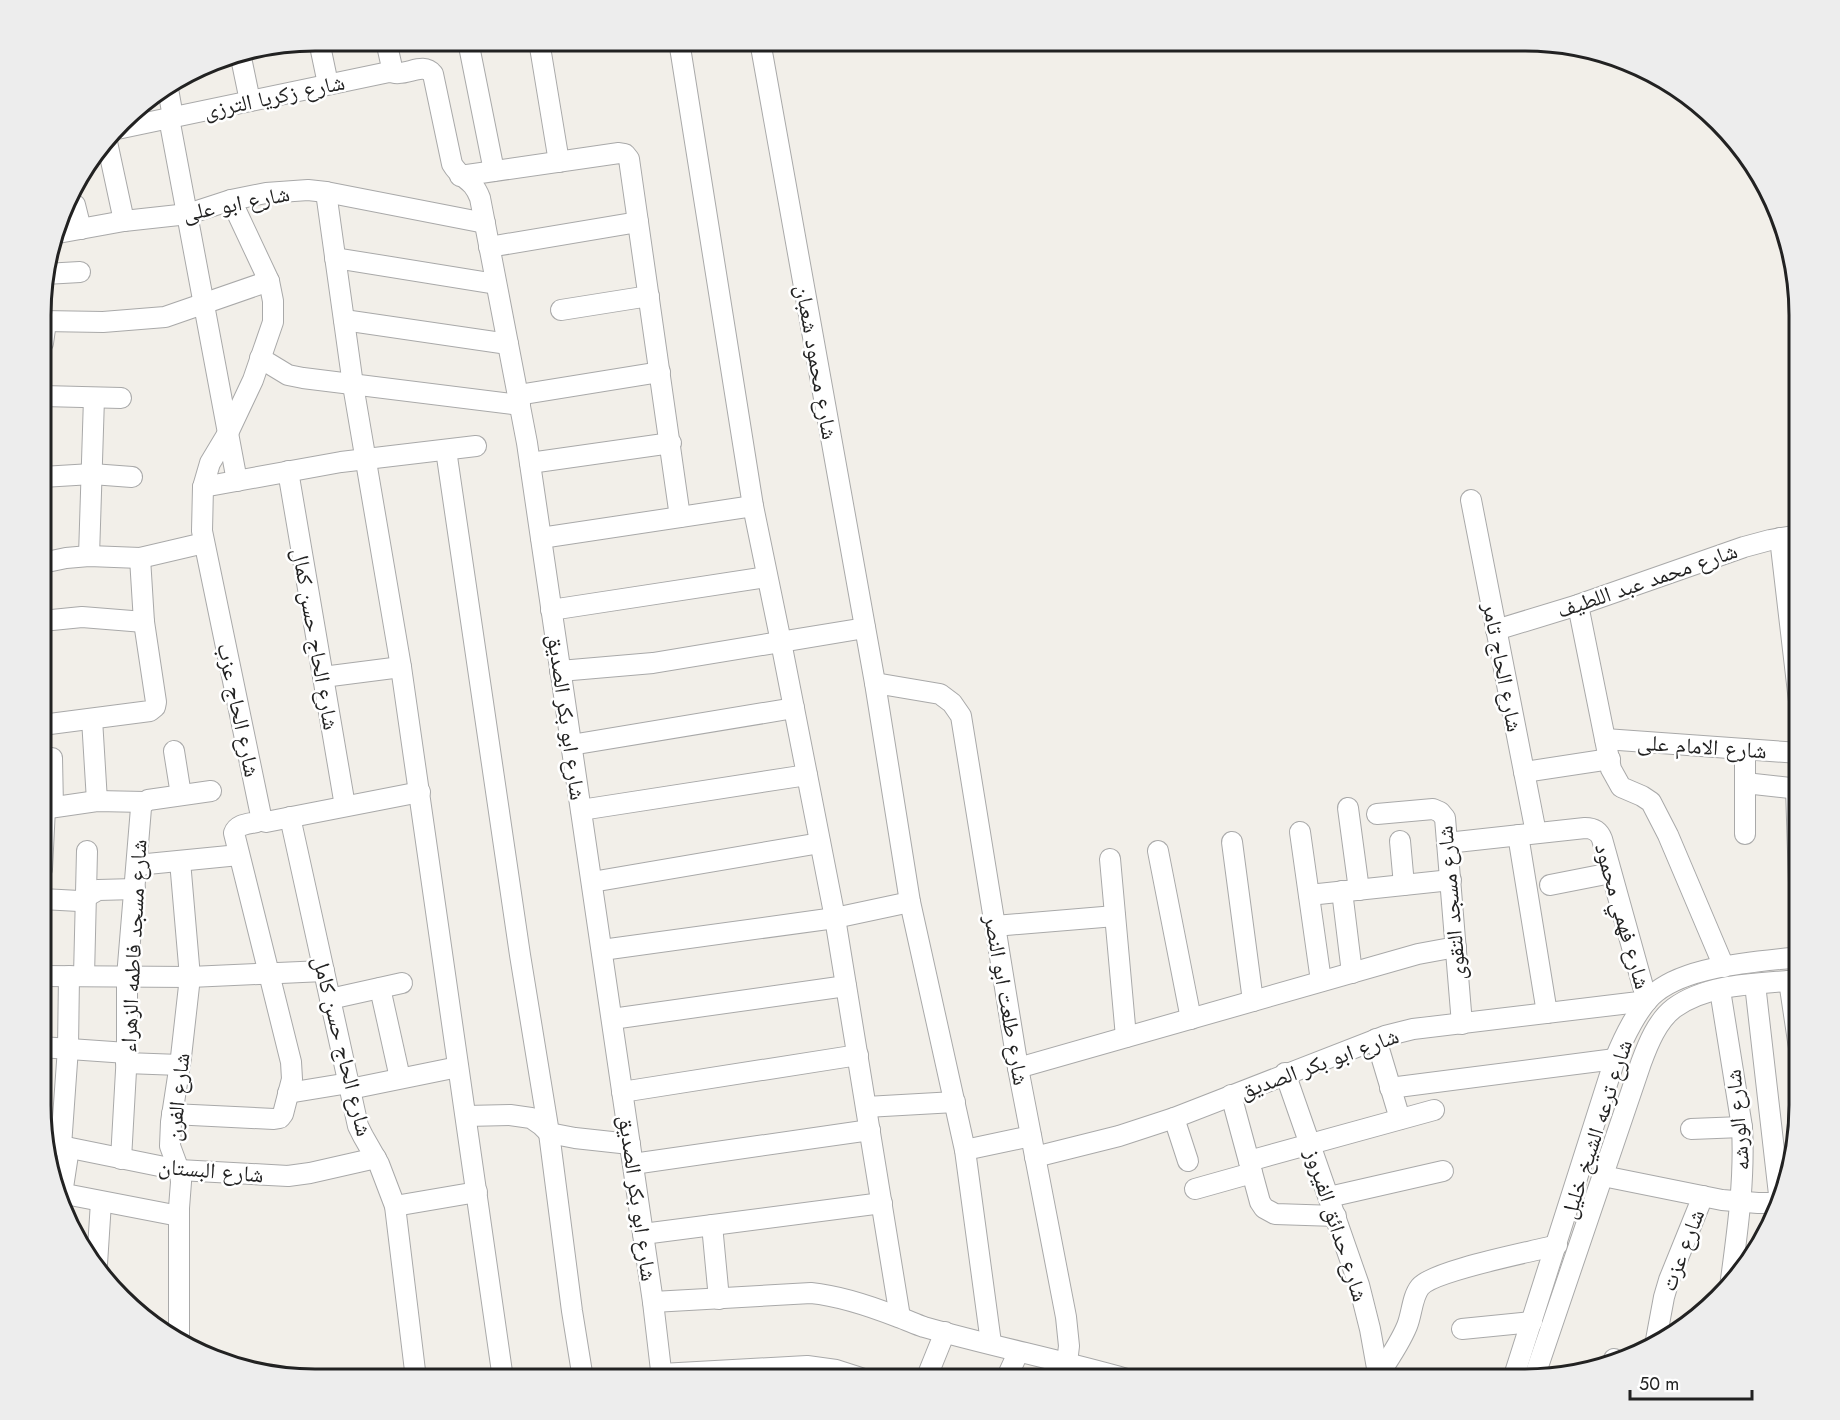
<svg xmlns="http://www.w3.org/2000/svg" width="1840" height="1420" viewBox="0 0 1840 1420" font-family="Jost,'Noto Naskh Arabic',sans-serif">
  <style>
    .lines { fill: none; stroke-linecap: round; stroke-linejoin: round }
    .minor-casing { stroke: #a9a9a9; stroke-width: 22 }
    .minor { stroke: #fff; stroke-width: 20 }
    .labels { text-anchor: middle; stroke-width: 5; stroke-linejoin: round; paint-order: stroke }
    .street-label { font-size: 22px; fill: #222; stroke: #fff }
    .rim { fill: none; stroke: #222; stroke-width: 3 }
  </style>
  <rect width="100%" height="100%" fill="#f2efe9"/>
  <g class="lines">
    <defs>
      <g id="minor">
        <path d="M 319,41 L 328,84"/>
        <path d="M 386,41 L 393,72"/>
        <path d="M 468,41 L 494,171"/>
        <path d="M 539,41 L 559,162"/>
        <path d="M 679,41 L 753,506 L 781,642 L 835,918 L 900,1317"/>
        <path d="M 760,41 L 875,683 L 910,902 L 965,1150 L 991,1343"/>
        <path d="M 240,53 L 250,101"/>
        <path d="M 168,89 L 173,117"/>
        <path d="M 169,118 L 237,481"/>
        <path d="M 117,129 L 389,72 C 392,72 396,74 399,73 C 411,73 424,63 433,74 L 452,164 C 462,181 472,177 480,198 L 527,443 L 653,1302 L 662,1379"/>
        <path d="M 107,142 L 124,221"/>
        <path d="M 460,176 L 619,153 L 625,154 L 629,159 L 680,517"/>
        <path d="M 326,192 L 353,385 L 401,667 L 503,1379"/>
        <path d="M 68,205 L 72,204 L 75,205 L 81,229"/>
        <path d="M 58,233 L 124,221 L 188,214 L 231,200 L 266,193 L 308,190 L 326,192 L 485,223"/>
        <path d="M 489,247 L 638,222"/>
        <path d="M 335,258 L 496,284"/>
        <path d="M 45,274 L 80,272"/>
        <path d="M 561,310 L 649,296"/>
        <path d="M 344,320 L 508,344"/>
        <path d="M 43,321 L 103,322 L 165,317 L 269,281"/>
        <path d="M 43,343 L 46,322"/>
        <path d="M 260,358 L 288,375 L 303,378 L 520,405"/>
        <path d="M 518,395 L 660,372"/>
        <path d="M 43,396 L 121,398"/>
        <path d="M 446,450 L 520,955 L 549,1133 L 572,1311 L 583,1379"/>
        <path d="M 530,463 L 671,443"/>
        <path d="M 288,471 L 345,806"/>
        <path d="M 42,477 L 92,474 L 132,477"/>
        <path d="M 203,487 L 341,462 L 476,446"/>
        <path d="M 1471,500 L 1536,833"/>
        <path d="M 541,538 L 753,506"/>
        <path d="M 1780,538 L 1799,701"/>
        <path d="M 89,556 L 94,398"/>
        <path d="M 42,563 L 66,558 L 89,556 L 140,558 L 204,543"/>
        <path d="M 1578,605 L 1611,769 L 1621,787 L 1642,796 L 1651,802 L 1668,835 L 1724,967"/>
        <path d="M 551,610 L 766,577"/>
        <path d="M 42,621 L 82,617 L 144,622"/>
        <path d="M 1496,630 L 1578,605 L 1744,547 L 1770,540 L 1799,535"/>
        <path d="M 560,671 L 653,663 L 865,628"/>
        <path d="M 323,677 L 401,667"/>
        <path d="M 875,683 L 940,694 L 952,703 L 961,716 L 1018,1068 L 1066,1317 L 1069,1346 L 1065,1379"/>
        <path d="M 92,719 L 97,801"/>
        <path d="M 42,725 L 150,711 L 155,707 L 156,702 L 144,622 L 140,558"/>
        <path d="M 1605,739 L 1799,753"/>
        <path d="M 571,745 L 794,708"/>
        <path d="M 174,751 L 181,795"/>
        <path d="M 52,758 L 53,807"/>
        <path d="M 1524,772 L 1610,759"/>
        <path d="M 1745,783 L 1799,789"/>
        <path d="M 1796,788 L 1799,883"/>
        <path d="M 1348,808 L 1359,890"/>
        <path d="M 42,809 L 97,801 L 145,802"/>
        <path d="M 581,810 L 807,775"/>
        <path d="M 1377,814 L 1433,809 L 1440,812 L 1445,818 L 1462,1024"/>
        <path d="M 290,817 L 358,1126 L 363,1136 L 379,1164 L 395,1206 L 416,1379"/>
        <path d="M 259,820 L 266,822 L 420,792"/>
        <path d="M 1300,832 L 1321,981"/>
        <path d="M 1745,834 L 1745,749"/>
        <path d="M 1518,835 L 1547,1013"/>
        <path d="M 1400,841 L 1404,885"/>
        <path d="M 1232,842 L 1253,1001"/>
        <path d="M 1158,851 L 1191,1019"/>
        <path d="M 1110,859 L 1126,1037"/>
        <path d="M 137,865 L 239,855"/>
        <path d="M 42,869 L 45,808"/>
        <path d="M 592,882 L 820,843"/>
        <path d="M 1550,885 L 1611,873"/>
        <path d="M 1342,891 L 1352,973"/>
        <path d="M 1309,895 L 1451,880"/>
        <path d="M 42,899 L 79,901 L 98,890 L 135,889"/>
        <path d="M 995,926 L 1115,916"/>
        <path d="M 602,950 L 835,918 L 910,902"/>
        <path d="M 41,976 L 190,977 L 324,971"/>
        <path d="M 84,976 L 87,851"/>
        <path d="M 1789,981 L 1799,1048"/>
        <path d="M 1755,984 L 1780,1203"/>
        <path d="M 380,988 L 400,1078"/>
        <path d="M 1720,990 L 1742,1127 C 1745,1181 1737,1234 1730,1287"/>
        <path d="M 330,999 L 402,983"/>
        <path d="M 612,1019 L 846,986"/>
        <path d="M 1376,1039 L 1400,1119"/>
        <path d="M 41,1047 L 127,1053"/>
        <path d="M 126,1063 L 180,1065"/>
        <path d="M 1018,1068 L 1418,954 L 1456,947"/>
        <path d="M 1285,1073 L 1359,1285 L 1370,1329 L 1379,1379"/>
        <path d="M 1390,1088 L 1615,1059"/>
        <path d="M 350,1089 L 458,1067"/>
        <path d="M 622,1092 L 858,1055"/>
        <path d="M 288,1093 L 349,1083"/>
        <path d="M 1231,1095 L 1260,1202 L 1264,1208 L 1275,1214 L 1336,1216"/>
        <path d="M 866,1107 L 955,1102"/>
        <path d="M 172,1114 L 274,1119 L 280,1118 L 283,1114 L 292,1079 L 291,1062 L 234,833 C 237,824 248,824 257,822 L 261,816 L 202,531 L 203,487 L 210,463 L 228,433 L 253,380 L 273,322 L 273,301 L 269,281 L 231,200"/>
        <path d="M 466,1116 L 510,1115 L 531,1118 L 541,1125 L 549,1133 L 575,1138 L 630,1144"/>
        <path d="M 1174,1118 L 1188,1161"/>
        <path d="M 1691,1129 L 1742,1127"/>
        <path d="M 46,1143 L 179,1170 L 288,1176 L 310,1173 L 376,1158"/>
        <path d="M 61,1146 L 68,1048 L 69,976"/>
        <path d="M 965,1150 L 1031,1136"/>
        <path d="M 1035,1157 L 1119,1136 L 1174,1118 L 1385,1036 L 1413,1029 L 1647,1001 L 1602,839 C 1599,831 1593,828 1585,828 L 1447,843"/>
        <path d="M 121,1159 L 127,1053 L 127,977 L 141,808 L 143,804 L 148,800 L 211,791"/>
        <path d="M 1249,1161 L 1434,1110"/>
        <path d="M 633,1164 L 870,1130"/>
        <path d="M 1603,1176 L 1722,1200 L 1758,1203 L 1780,1203"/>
        <path d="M 1195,1189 L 1252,1173"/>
        <path d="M 60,1193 L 179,1216"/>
        <path d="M 62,1194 L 69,1148"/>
        <path d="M 1329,1197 L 1443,1171"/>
        <path d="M 395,1206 L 477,1192"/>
        <path d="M 712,1225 L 719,1299"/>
        <path d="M 643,1234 L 882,1203"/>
        <path d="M 97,1264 L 101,1202"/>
        <path d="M 653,1302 L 811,1293 C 841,1296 870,1306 898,1317 C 907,1320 915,1324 924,1327 C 991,1346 1060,1360 1127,1379"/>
        <path d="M 1462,1329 L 1532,1322"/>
        <path d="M 179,1339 L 179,1208 L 181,1182 L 180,1173 L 170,1146 L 171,1122 L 181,1057 L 190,977 L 180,861"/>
        <path d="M 1656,1340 L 1664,1297 L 1669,1280 L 1703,1196"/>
        <path d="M 1613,1362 L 1614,1359"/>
        <path d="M 661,1374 L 807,1366 L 836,1370 L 864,1379"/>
        <path d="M 1379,1374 C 1389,1359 1400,1343 1407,1326 C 1412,1314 1412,1297 1420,1287 C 1434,1270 1532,1252 1557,1245"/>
        <path d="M 1534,1378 L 1641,1063 C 1648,1044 1657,1021 1674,1008 C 1708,983 1759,984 1799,980"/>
        <path d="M 926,1379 L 945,1332"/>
        <path d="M 1006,1379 L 1018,1353"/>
        <path d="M 1513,1379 L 1615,1059 C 1623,1039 1639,1005 1656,992 C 1690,965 1757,962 1799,957"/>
      </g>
    </defs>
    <use href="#minor" class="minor-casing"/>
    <use href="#minor" class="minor"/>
  </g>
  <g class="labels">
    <g class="street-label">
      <text transform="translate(274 96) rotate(-12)" y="8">شارع زكريا الترزى</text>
      <text transform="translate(236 203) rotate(-11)" y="8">شارع ابو على</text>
      <text transform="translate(817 362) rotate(80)" y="8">شارع محمود شعبان</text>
      <text transform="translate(1647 580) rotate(-19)" y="8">شارع محمد عبد اللطيف</text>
      <text transform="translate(316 639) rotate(80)" y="8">شارع الحاج حسن كمال</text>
      <text transform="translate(1503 667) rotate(79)" y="8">شارع الحاج تامر</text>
      <text transform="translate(239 710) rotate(78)" y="8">شارع الحاج عزب</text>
      <text transform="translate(567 717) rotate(82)" y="8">شارع ابو بكر الصديق</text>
      <text transform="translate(1702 746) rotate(4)" y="8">شارع الامام على</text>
      <text transform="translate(1451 903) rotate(-95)" y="8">شارع مسجد التقوى</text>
      <text transform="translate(1623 916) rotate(74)" y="8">شارع فهمي محمود</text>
      <text transform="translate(133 946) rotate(-87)" y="8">شارع مسجد فاطمه الزهراء</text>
      <text transform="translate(1007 1000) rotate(80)" y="8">شارع طلعت ابو النصر</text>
      <text transform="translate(343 1046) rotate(76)" y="8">شارع الحاج حسن كامل</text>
      <text transform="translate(1319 1063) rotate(-20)" y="8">شارع ابو بكر الصديق</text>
      <text transform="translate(177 1097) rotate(-84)" y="8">شارع الفرن</text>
      <text transform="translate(1737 1120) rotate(-95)" y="8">شارع الورشه</text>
      <text transform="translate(1596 1129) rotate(-72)" y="8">شارع ترعه الشيخ خليل</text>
      <text transform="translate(211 1170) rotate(5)" y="8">شارع البستان</text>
      <text transform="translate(638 1198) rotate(82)" y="8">شارع ابو بكر الصديق</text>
      <text transform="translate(1337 1225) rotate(72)" y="8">شارع حدائق الفيروز</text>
      <text transform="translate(1682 1250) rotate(-69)" y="8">شارع عزت</text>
    </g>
  </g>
  <path d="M0 0H1840V1420H0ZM315 51H1525A264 264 0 0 1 1789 315V1105A264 264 0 0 1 1525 1369H315A264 264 0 0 1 51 1105V315A264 264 0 0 1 315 51Z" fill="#ededed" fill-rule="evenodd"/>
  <path class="rim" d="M315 51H1525A264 264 0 0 1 1789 315V1105A264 264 0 0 1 1525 1369H315A264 264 0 0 1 51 1105V315A264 264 0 0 1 315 51Z"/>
  <path d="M1630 1390v9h122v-9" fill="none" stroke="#222222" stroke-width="3"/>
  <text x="1639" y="1390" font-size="18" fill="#222222" stroke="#ffffff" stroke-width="4.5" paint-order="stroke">50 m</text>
</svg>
